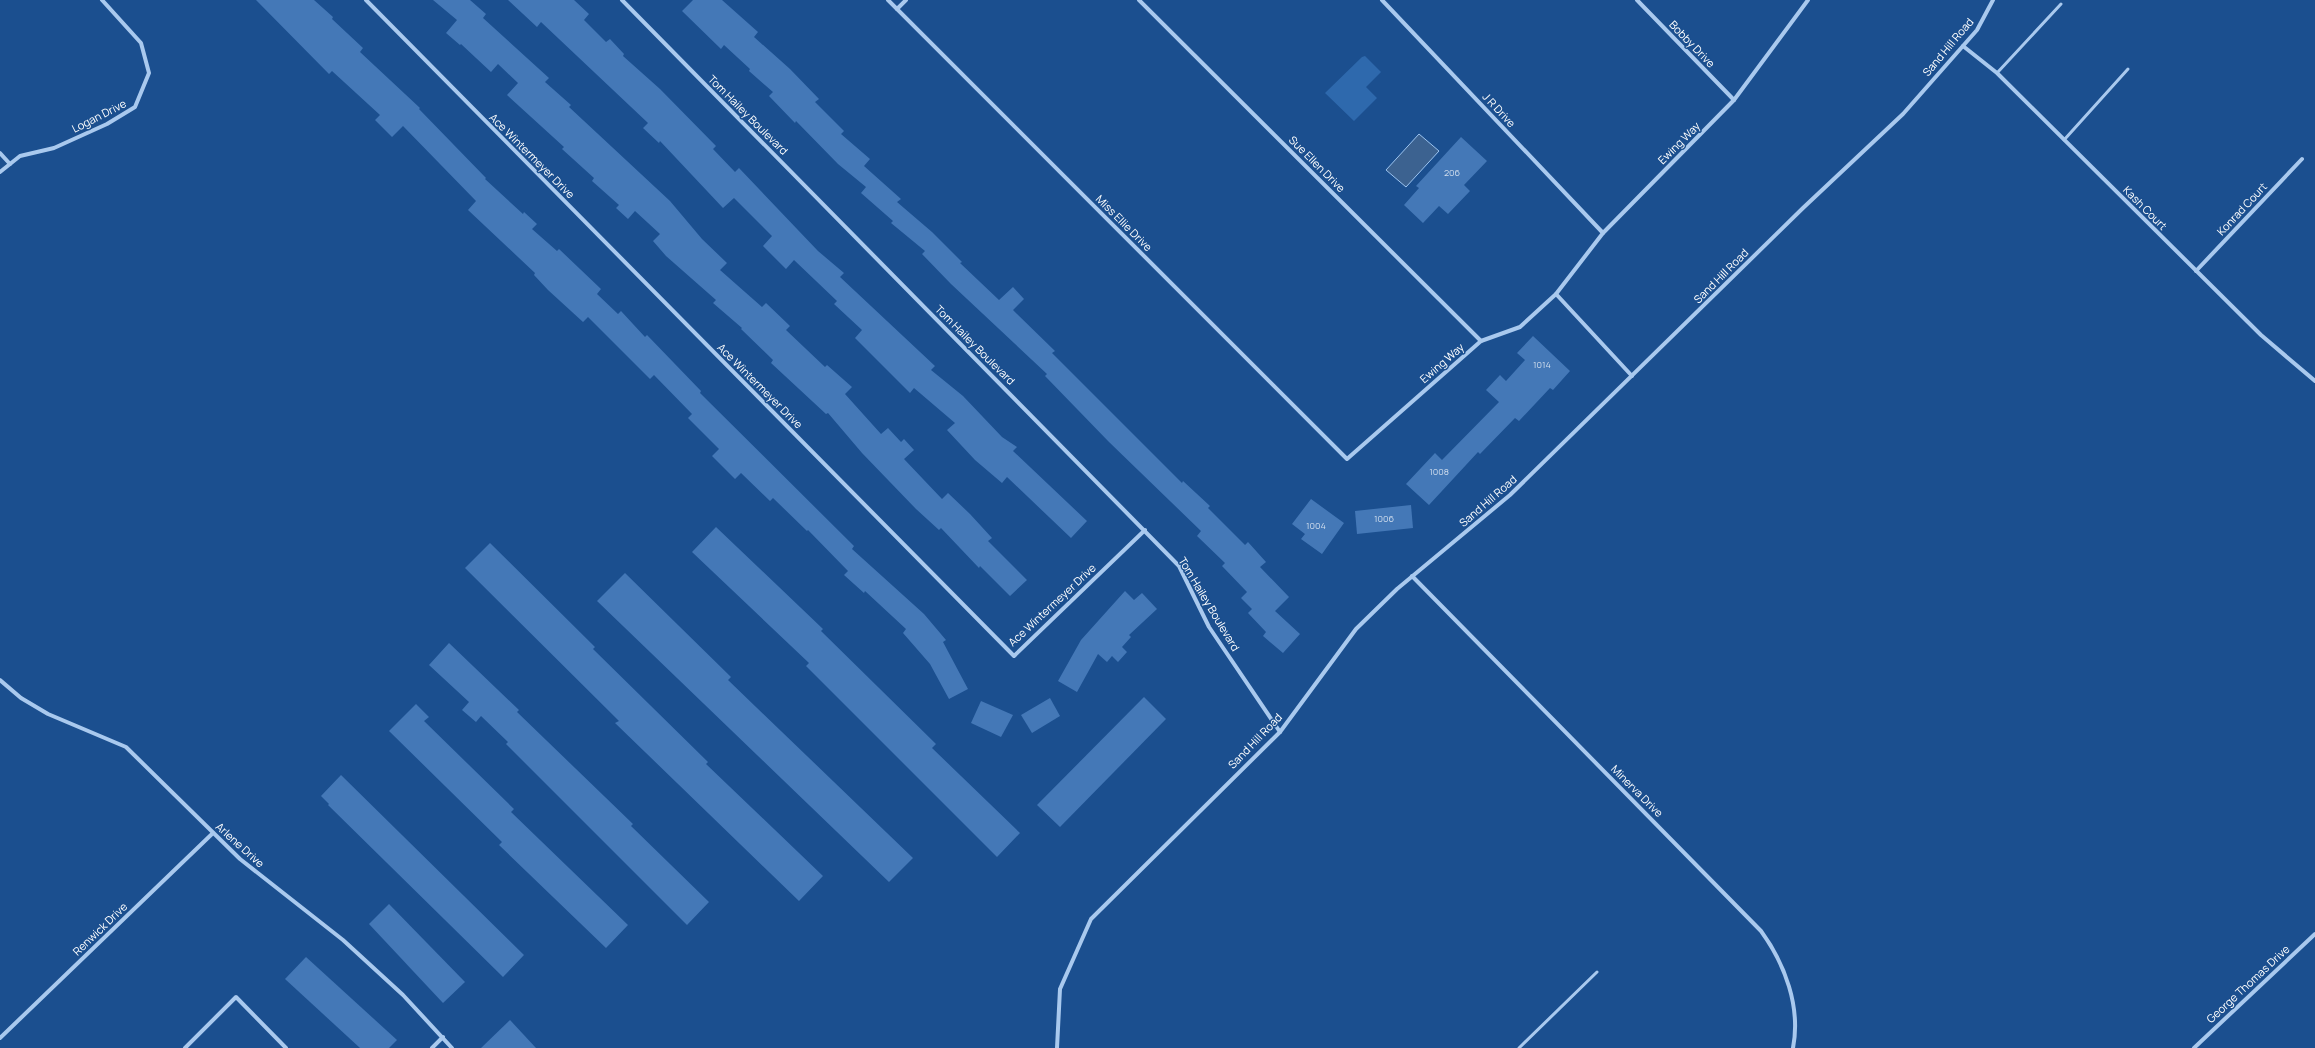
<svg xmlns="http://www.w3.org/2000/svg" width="2315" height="1048" viewBox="0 0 2315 1048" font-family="Manrope,sans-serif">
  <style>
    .green { fill: #2e69ad }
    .water { fill: #3c6290; stroke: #9cc4f0 }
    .building { fill: #4478b7 }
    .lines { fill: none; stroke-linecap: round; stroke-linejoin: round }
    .lane { stroke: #a9c9ee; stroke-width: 3 }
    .street { stroke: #a9c9ee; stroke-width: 4 }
    .labels { text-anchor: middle; stroke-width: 3; stroke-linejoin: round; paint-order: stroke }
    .number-label { font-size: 9px; fill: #d0dded }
    .street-label { font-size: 11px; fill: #fff; stroke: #1b4f8f }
  </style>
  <rect width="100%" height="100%" fill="#1b4f8f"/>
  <path class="green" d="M 1365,56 L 1381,72 L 1366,87 L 1377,98 L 1354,121 L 1325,93 L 1362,57 Z"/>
  <path class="water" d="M 1419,134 L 1439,151 L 1406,187 L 1386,170 Z"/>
  <g class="building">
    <path d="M 256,0 L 314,0 L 333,17 L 332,19 L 363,48 L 360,52 L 420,108 L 419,109 L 486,178 L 485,179 L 523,214 L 524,212 L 537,224 L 532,229 L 557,251 L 559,249 L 601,289 L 597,294 L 618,314 L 621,311 L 645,337 L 647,335 L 701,391 L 700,393 L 854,546 L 852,549 L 924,614 L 946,640 L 943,642 L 968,689 L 949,699 L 930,664 L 903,633 L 906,629 L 865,591 L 864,593 L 844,575 L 848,571 L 808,530 L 807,531 L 773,498 L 770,501 L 741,473 L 735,479 L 712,456 L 719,449 L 688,418 L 692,414 L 654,375 L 650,379 L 588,317 L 583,322 L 548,290 L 534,275 L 535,273 L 468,210 L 476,201 L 403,126 L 392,137 L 375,120 L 380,115 L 332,71 L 329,74 Z"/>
    <path d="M 433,0 L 470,0 L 486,14 L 483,18 L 549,78 L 545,82 L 571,105 L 569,107 L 670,201 L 702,239 L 727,263 L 720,270 L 762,307 L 766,303 L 790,326 L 786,330 L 825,367 L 827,365 L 852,387 L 845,394 L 881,434 L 888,428 L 901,442 L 904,439 L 914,450 L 904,459 L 942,499 L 948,493 L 970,514 L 992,538 L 988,541 L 1027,580 L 1010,596 L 980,566 L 979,568 L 941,528 L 939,530 L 916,509 L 862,453 L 828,413 L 826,414 L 771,363 L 773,360 L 741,329 L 742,328 L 713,303 L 716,300 L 666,256 L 653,241 L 660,234 L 635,211 L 628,219 L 616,208 L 619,205 L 592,181 L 594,178 L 562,149 L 564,147 L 507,95 L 518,83 L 498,64 L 491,72 L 461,44 L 460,45 L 446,33 L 457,20 Z"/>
    <path d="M 508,0 L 574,0 L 589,14 L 584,20 L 606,42 L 610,39 L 624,54 L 623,56 L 660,89 L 716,146 L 713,149 L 735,172 L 739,168 L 818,251 L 844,273 L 840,277 L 935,366 L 931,370 L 963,396 L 1002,437 L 1017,447 L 1013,451 L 1087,521 L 1071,538 L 1007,477 L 1002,483 L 975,460 L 947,430 L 955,423 L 914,388 L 910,393 L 855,338 L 862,330 L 834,304 L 837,301 L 794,260 L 786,269 L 763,246 L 772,236 L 734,198 L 723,208 L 660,141 L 659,143 L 643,128 L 648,123 L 541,22 L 537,27 Z"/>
    <path d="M 693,0 L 722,0 L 758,32 L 754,37 L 790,69 L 819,99 L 815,102 L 844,131 L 841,134 L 870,159 L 864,166 L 901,199 L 897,202 L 932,232 L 962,262 L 960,263 L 999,300 L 1013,287 L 1024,299 L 1013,310 L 1055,351 L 1052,353 L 1182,483 L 1183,481 L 1210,506 L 1208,508 L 1245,545 L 1248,542 L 1266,562 L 1260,567 L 1289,597 L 1275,611 L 1300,634 L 1283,653 L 1263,636 L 1266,632 L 1248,613 L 1252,609 L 1241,598 L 1247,592 L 1222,566 L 1225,563 L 1197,536 L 1201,531 L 1109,442 L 1045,376 L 1047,374 L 951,284 L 922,254 L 925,251 L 891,223 L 893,221 L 861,193 L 866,187 L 838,164 L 796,121 L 795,123 L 769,96 L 773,92 L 749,71 L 750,69 L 724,45 L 721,49 L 682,11 Z"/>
    <path d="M 1461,137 L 1487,161 L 1464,185 L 1470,191 L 1448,214 L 1439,206 L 1423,223 L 1404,205 L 1419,188 L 1416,186 Z"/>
    <path d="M 1533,336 L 1570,371 L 1553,390 L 1550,388 L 1519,421 L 1515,418 L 1480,454 L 1478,452 L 1429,505 L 1406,484 L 1435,453 L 1442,460 L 1499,402 L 1486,390 L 1500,375 L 1506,381 L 1525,360 L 1517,353 Z"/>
    <path d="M 1311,499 L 1344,523 L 1322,554 L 1301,539 L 1305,534 L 1292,524 Z"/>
    <path d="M 1411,505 L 1413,528 L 1357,534 L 1355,511 Z"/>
    <path d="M 716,527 L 823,629 L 821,631 L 936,744 L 932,748 L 1020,833 L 997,857 L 806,666 L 809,663 L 692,552 Z"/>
    <path d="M 490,543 L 595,647 L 593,649 L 708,762 L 706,764 L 823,876 L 799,901 L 615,723 L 619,721 L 465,568 Z"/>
    <path d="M 625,573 L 731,677 L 728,680 L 913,858 L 889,882 L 597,601 Z"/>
    <path d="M 1125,591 L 1134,600 L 1142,593 L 1157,609 L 1129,635 L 1131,637 L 1122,647 L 1127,652 L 1118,662 L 1112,656 L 1107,662 L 1098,654 L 1077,692 L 1058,681 L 1081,640 Z"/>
    <path d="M 449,643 L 519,710 L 517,712 L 633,824 L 631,826 L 709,902 L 687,925 L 506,744 L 508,742 L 481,716 L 476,722 L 462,710 L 469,702 L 429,665 Z"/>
    <path d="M 1144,697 L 1166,719 L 1060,827 L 1037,805 Z"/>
    <path d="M 1050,698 L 1060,716 L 1032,733 L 1021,715 Z"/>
    <path d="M 981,701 L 1013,715 L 1001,737 L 971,723 Z"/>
    <path d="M 416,704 L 429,717 L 424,721 L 514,809 L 511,812 L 628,925 L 606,948 L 499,845 L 502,842 L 389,731 Z"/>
    <path d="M 341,775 L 524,955 L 503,977 L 328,805 L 329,804 L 321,796 Z"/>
    <path d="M 389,904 L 465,982 L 443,1003 L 369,924 Z"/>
    <path d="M 306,957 L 397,1040 L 389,1048 L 360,1048 L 285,979 Z"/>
    <path d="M 510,1020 L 536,1048 L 481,1048 Z"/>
  </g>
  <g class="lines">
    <g class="lane">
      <path d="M 1997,73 L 2061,4"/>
      <path d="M 2064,140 L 2128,69"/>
      <path d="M 1519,1048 L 1597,972"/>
    </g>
    <g class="street">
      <path d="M 366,0 L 1014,656 L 1145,530"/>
      <path d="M 622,0 L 1179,566 L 1209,627 L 1280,732"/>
      <path d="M 888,0 L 1347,459 L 1481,341 L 1520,327 L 1556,294 L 1603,233 L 1734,100 L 1808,0"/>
      <path d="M 1139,0 L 1481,341"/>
      <path d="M 1382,0 L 1603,233"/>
      <path d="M 1637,0 L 1734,100"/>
      <path d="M 897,9 L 906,0"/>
      <path d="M 1963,46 L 1997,73 L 2261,335 L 2315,381"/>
      <path d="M 0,153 L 10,164"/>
      <path d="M 0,172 L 20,156 L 54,148 L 107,124 L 135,107 L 149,73 L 141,43 L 102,0"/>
      <path d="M 2196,271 L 2302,159"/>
      <path d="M 1556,294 L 1632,376"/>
      <path d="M 1412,576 L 1761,931 C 1785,964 1801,1007 1793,1048"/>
      <path d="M 0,680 L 21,698 L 48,714 L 126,747 L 240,859 L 343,940 L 403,995 L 452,1048"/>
      <path d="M 0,1038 L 213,833"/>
      <path d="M 185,1048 L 236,997 L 286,1048"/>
      <path d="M 432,1048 L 443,1037"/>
      <path d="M 1057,1048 L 1060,989 L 1091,919 L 1280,732 L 1356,629 L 1397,589 L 1510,495 L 1803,208 L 1903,114 L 1977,30 L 1993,0"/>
      <path d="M 2194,1048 L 2315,934"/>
    </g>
  </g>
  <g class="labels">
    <g class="number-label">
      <text x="1452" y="176">206</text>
      <text x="1542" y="368">1014</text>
      <text x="1439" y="475">1008</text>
      <text x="1384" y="522">1006</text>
      <text x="1316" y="529">1004</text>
    </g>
    <g class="street-label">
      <text transform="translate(1692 44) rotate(46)" y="4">Bobby Drive</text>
      <text transform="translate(1948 47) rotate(-50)" y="4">Sand Hill Road</text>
      <text transform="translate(1499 110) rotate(47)" y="4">J R Drive</text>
      <text transform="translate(748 115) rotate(45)" y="4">Tom Hailey Boulevard</text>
      <text transform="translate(99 116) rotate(-27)" y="4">Logan Drive</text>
      <text transform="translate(1679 143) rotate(-45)" y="4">Ewing Way</text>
      <text transform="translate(532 156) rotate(45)" y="4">Ace Wintermeyer Drive</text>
      <text transform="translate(1317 164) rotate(45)" y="4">Sue Ellen Drive</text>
      <text transform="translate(2145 208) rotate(45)" y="4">Kash Court</text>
      <text transform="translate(2242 209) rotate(-47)" y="4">Konrad Court</text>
      <text transform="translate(1124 223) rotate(45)" y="4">Miss Ellie Drive</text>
      <text transform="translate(1721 276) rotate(-45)" y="4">Sand Hill Road</text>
      <text transform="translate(975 345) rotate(45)" y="4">Tom Hailey Boulevard</text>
      <text transform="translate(1442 363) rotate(-41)" y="4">Ewing Way</text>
      <text transform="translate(760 386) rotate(45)" y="4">Ace Wintermeyer Drive</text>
      <text transform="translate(1488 501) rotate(-41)" y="4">Sand Hill Road</text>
      <text transform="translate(1209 604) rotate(59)" y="4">Tom Hailey Boulevard</text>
      <text transform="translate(1052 605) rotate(-43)" y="4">Ace Wintermeyer Drive</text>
      <text transform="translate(1255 741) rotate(-46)" y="4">Sand Hill Road</text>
      <text transform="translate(1637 791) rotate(45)" y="4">Minerva Drive</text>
      <text transform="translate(240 845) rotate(42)" y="4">Arlene Drive</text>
      <text transform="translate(100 929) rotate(-44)" y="4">Renwick Drive</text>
      <text transform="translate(2248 984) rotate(-43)" y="4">George Thomas Drive</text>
    </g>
  </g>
</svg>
